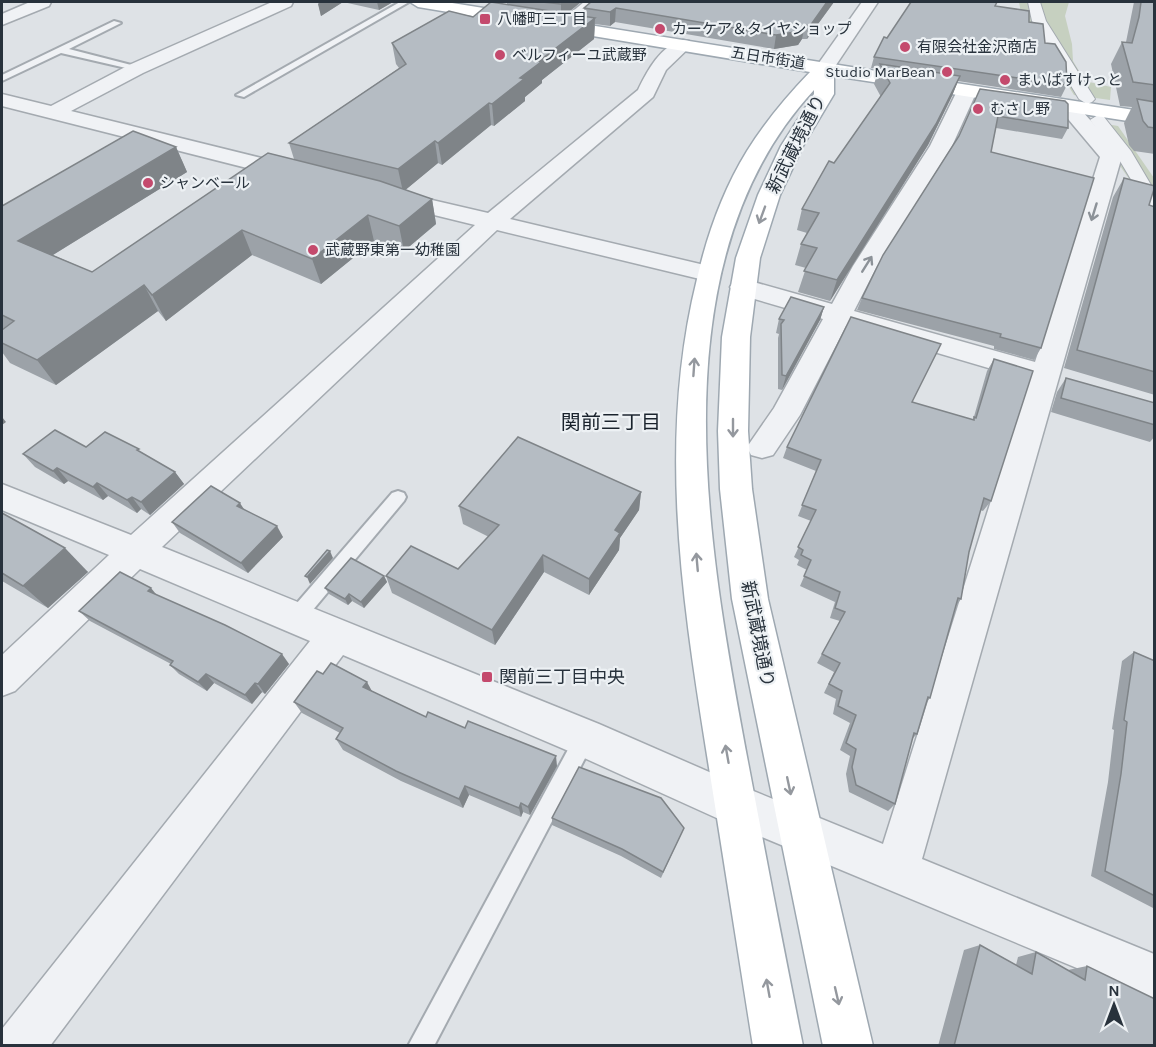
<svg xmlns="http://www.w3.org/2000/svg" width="1156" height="1047" viewBox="0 0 1156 1047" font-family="Karla,'Noto Sans JP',sans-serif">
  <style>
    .green { fill: #c6d0c0 }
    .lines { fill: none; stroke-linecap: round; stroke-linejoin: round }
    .service-casing { stroke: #a4aab0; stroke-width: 4 }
    .pedestrian-casing { stroke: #a4aab0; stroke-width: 2 }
    .minor-casing { stroke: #a4aab0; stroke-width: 3 }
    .tertiary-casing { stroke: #a4aab0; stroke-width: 3 }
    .primary-casing { stroke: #9ea8b1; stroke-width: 3 }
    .service { fill: #f0f2f5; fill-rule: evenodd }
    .pedestrian { fill: #f0f2f5; fill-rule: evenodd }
    .minor { fill: #f0f2f5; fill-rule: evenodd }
    .tertiary { fill: #f0f2f5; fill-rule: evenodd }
    .primary { fill: #fff; fill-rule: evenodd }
    .wall { fill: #9ca2a8 }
    .shaded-wall { fill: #7f8488 }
    .building { fill: #b5bcc3; stroke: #7f8488; stroke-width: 1.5 }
    .oneway { stroke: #8c9298 }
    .oneway2 { stroke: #94989e }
    .poi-dot { fill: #c44a6d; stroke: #edf1f4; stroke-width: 2 }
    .labels { text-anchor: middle; stroke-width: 4.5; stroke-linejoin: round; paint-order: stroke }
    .far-poi-label { font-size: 15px; fill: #28323c; stroke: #edf1f4; text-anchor: start }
    .far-street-label { font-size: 15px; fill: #28323c; stroke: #edf1f4 }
    .street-label { font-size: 18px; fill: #28323c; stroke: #edf1f4 }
    .poi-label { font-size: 18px; fill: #28323c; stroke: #edf1f4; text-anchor: start }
    .neighbourhood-label { font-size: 20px; fill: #1a232d; stroke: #edf1f4 }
  </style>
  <rect width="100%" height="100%" fill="#dee2e6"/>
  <g class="green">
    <path d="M 1019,2 L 1069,2 L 1065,16 L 1072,44 L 1073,61 L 1085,81 L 1111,87 L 1110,100 L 1074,95 L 1044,48 L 1036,28 L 1021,13 Z"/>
    <path d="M 1089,121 L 1118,126 L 1154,178 L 1154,215 Z"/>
  </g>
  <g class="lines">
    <defs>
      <g id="service">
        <path d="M 400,2 L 409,2 L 244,97 L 236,95 Z"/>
        <path d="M 114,21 L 121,23 L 69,49 L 139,67 L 139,71 L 61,53 L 2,81 L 2,75 Z"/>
        <path d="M 398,491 L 404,493 L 406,497 L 404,501 L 302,623 L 296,625 L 290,623 L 287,617 L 290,611 L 392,493 Z"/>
        <path d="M 585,728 L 592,731 L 595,738 L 592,745 L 434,1046 L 408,1046 L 578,731 Z"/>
      </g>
      <g id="pedestrian">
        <path d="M 1028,2 L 1040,2 L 1046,21 L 1095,99 L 1092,102 L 1087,104 L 1079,99 L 1032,21 Z"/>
        <path d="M 1098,115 L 1104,117 L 1131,151 L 1154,190 L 1154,209 L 1148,208 L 1117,156 L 1090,120 Z"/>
      </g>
      <g id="minor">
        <path d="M 30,2 L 51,2 L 49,6 L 2,25 L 2,14 Z"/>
        <path d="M 272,2 L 293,2 L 291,6 L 143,73 L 71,111 L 306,169 L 309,174 L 306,179 L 298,181 L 2,106 L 2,94 L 51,106 L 129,65 Z"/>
        <path d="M 584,2 L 601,2 L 572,30 L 560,30 L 557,26 L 560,22 Z"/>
        <path d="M 683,40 L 689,41 L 692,45 L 666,70 L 653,97 L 510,219 L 717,268 L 721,273 L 717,278 L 708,281 L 497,230 L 162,547 L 599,724 L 746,788 L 883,844 L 1029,380 L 846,326 L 800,415 L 773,455 L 762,458 L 751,455 L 747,447 L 774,408 L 823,319 L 734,293 L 730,287 L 734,281 L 743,279 L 832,304 L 853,266 L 930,146 L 957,91 L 960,87 L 974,87 L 977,91 L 952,146 L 877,266 L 854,311 L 1035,362 L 1100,157 L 1058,107 L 1061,103 L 1075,103 L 1122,156 L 922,859 L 1154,954 L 1154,1000 L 721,820 L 571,752 L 343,655 L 50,1046 L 2,1046 L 2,1029 L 310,641 L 140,569 L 15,691 L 2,696 L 2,655 L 109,555 L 2,510 L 2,484 L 131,535 L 475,225 L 381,202 L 378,197 L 381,192 L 389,190 L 488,213 L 638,90 C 647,71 661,45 683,40 Z"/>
      </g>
      <path id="tertiary" d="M 862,2 L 878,2 L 832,71 L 818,71 L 816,67 Z"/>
      <path id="primary" d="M 410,2 L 446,2 L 870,70 L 1154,113 L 1154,125 L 834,76 L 834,94 L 803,146 L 780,195 L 760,258 L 750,337 L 748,431 L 752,489 L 768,599 L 873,1046 L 823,1046 L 732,599 L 720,489 L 718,431 L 722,337 L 736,258 L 758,195 L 781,146 L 814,94 L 814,90 C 653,264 709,552 748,762 C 766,857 784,951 803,1046 L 753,1046 C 737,947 722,848 706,749 C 681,592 658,436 697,279 C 707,235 723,190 747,151 C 765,122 786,97 810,72 L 418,7 Z"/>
    </defs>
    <use href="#service" class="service-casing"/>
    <use href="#pedestrian" class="pedestrian-casing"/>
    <use href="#minor" class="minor-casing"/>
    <use href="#tertiary" class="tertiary-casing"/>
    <use href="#primary" class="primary-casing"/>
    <use href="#service" class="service"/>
    <use href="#pedestrian" class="pedestrian"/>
    <use href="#minor" class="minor"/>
    <use href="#tertiary" class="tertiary"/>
    <use href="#primary" class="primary"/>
  </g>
  <g class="wall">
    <path d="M 318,2 L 393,2 L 379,10 L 343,2 L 321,16 Z"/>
    <path d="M 507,2 L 581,2 L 567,14 L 584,16 L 584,8 L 834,2 L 807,39 L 802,39 L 798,45 L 774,49 L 615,22 L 610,26 L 595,24 L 594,39 L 542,80 L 542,83 L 525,97 L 525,101 L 494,126 L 491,125 L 442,165 L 438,163 L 405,190 L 432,199 L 436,224 L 404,251 L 374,241 L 321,284 L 252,255 L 166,321 L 158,311 L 56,385 L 10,363 L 2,352 L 2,206 L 176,147 L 187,172 L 53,255 L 92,272 L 294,159 L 289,143 L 399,68 L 396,64 L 392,43 L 473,17 L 507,4 Z"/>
    <path d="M 1134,2 L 1155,2 L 1155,154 L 1134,151 L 1129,145 L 1124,123 L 1132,107 L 1120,106 L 1111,64 L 1122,42 L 1126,42 Z"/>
    <path d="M 995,7 L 1029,22 L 1045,43 L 1067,85 L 1061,97 L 958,81 L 952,96 L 928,145 L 830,301 L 798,292 L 806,268 L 795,265 L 801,244 L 807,233 L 797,230 L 802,209 L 881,97 L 874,84 L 879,69 L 871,68 L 874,57 L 887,38 Z"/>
    <path d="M 980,89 L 1068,128 L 1062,139 L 996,128 L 991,152 L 1041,348 L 1034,360 L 994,349 L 994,346 L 857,310 L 862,298 L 959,136 Z"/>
    <path d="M 1124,178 L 1149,205 L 1155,207 L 1155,395 L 1064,368 L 1113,197 Z"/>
    <path d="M 824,307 L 820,320 L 782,390 L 778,389 L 778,338 L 779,334 L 776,333 L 779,319 Z"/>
    <path d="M 994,359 L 991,501 L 983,511 L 980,510 L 969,552 L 961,599 L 956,606 L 930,698 L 926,703 L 917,734 L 912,739 L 895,804 L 888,811 L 849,792 L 846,774 L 850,756 L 840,750 L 850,723 L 833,714 L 836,699 L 824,693 L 834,672 L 817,663 L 840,621 L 830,618 L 835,602 L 800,586 L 807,570 L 797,565 L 799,560 L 794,557 L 811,521 L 798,516 L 816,471 L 783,458 L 787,447 L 912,402 L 973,420 L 987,371 Z"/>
    <path d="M 1066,378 L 1155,403 L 1155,436 L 1150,442 L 1051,412 L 1057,392 Z"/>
    <path d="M 86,447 L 142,453 L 175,472 L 184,484 L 150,515 L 141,509 L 137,513 L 108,496 L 103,500 L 68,481 L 64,484 L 35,467 L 23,454 Z"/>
    <path d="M 641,492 L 639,510 L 620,538 L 619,550 L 589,595 L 544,572 L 495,645 L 392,593 L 386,576 L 458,569 L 489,537 L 463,524 L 459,506 Z"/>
    <path d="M 244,509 L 283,537 L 248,573 L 180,533 L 172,522 Z"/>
    <path d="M 2,513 L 88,572 L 48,608 L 2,581 Z"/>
    <path d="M 384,576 L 387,582 L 364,608 L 352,601 L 348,605 L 329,594 L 325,588 Z"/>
    <path d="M 157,595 L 289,664 L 265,694 L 262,692 L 252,704 L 214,683 L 207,691 L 179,674 L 170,665 L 171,664 L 90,621 L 79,611 Z"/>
    <path d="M 1134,652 L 1155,661 L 1155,909 L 1091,876 L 1108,782 L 1114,730 L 1112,729 L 1122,661 Z"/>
    <path d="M 372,691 L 426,717 L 557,766 L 530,815 L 523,812 L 521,817 L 469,795 L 463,808 L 401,781 L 343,750 L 336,739 L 340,733 L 302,713 L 294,702 Z"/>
    <path d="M 552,818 L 684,828 L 661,878 L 621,856 L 552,825 Z"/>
    <path d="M 980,945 L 1016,965 L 1018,957 L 1036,952 L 1068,970 L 1087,966 L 1155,1046 L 938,1046 L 964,950 Z"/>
  </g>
  <g class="shaded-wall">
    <path d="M 321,2 L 343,2 L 321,16 L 318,4 Z"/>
    <path d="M 377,2 L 393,2 L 379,10 Z"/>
    <path d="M 565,2 L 581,2 L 561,18 L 561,4 Z"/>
    <path d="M 827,2 L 834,2 L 807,39 L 810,26 Z"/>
    <path d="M 616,8 L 615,22 L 610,26 L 610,12 Z"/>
    <path d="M 595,18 L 594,39 L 542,80 L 542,83 L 525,97 L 525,101 L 494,126 L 492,104 L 539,61 Z"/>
    <path d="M 805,25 L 802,39 L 798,45 L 774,49 L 776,35 Z"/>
    <path d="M 960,76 L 952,96 L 928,145 L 830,301 L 837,280 Z"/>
    <path d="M 489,103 L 491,125 L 442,165 L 438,143 Z"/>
    <path d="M 435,141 L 438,163 L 403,192 L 398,169 Z"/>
    <path d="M 176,147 L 187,172 L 35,266 L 18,241 Z"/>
    <path d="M 432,199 L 436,224 L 404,251 L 399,226 Z"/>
    <path d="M 368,215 L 374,241 L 321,284 L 312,259 Z"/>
    <path d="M 242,230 L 252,255 L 166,321 L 152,295 Z"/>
    <path d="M 144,285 L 158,311 L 56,385 L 37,360 Z"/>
    <path d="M 824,307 L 820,320 L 782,390 L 786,376 Z"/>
    <path d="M 2,417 L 6,422 L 2,425 Z"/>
    <path d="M 57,468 L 68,481 L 64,484 L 53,471 Z"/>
    <path d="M 175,472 L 184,484 L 150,515 L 141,502 Z"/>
    <path d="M 97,483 L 108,496 L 103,500 L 93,487 Z"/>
    <path d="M 641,492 L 639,510 L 620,538 L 619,550 L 589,595 L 589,579 L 615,530 Z"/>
    <path d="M 132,497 L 141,509 L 137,513 L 127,500 Z"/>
    <path d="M 240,503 L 247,514 L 237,506 Z"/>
    <path d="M 277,526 L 283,537 L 248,573 L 241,563 Z"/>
    <path d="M 65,548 L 88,572 L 48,608 L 23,586 Z"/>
    <path d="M 330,551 L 333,558 L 310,584 L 307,577 Z"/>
    <path d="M 543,555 L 544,572 L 495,645 L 492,630 Z"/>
    <path d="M 384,576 L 387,582 L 364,608 L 361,602 Z"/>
    <path d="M 151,588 L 160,599 L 148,591 Z"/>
    <path d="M 349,594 L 352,601 L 348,605 L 345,599 Z"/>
    <path d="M 282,654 L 289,664 L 265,694 L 258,684 Z"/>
    <path d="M 206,674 L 214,683 L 207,691 L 198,682 Z"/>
    <path d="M 367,682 L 373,693 L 363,687 Z"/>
    <path d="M 255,683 L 262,692 L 252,704 L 245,695 Z"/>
    <path d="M 556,756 L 557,766 L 530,815 L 528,807 Z"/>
    <path d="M 465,786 L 469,795 L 463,808 L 459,799 Z"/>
    <path d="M 521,803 L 523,812 L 521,817 L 519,808 Z"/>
  </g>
  <g class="building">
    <path d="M 491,2 L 595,18 L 539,61 L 541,62 L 520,78 L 524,79 L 492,104 L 489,103 L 438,143 L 435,141 L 398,169 L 289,143 L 406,64 L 392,43 L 449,11 L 473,17 Z"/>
    <path d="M 542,2 L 565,2 L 561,4 Z"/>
    <path d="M 591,2 L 827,2 L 810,26 L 805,25 L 801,31 L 776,35 L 616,8 L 610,12 L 584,8 Z"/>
    <path d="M 911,2 L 997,2 L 995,6 L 1029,11 L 1029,22 L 1043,24 L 1045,43 L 1055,44 L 1066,62 L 1067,85 L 874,57 L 884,37 L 887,38 Z"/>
    <path d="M 1141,2 L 1155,2 L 1155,85 L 1133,82 L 1122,42 L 1132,43 L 1139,17 Z"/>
    <path d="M 880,64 L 960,76 L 936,124 L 837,280 L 804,271 L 817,248 L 801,244 L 819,213 L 802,209 L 829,161 L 834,163 L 890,83 Z"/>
    <path d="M 980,89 L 1065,101 L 1068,104 L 1068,128 L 998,116 L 991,152 L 1094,178 L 1041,348 L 1000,337 L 1001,334 L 862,298 L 883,255 L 959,136 Z"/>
    <path d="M 1137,99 L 1155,102 L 1155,128 L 1148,127 L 1143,121 Z"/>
    <path d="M 133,131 L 176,147 L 18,241 L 92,272 L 268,153 L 380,181 L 432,199 L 399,226 L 368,215 L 312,259 L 242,230 L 152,295 L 144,285 L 37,360 L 2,343 L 2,330 L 14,321 L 2,315 L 2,206 Z"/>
    <path d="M 1124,178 L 1155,186 L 1149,205 L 1155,207 L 1155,372 L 1077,350 Z"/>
    <path d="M 791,297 L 824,307 L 786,376 L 782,375 L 781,324 L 784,320 L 779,319 Z"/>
    <path d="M 851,317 L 941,344 L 912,402 L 974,420 L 974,417 L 976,418 L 994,359 L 1033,371 L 991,501 L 984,498 L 969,552 L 961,599 L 958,598 L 930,698 L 928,697 L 917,734 L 914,733 L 895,804 L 856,785 L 852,767 L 856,749 L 846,743 L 856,715 L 838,706 L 842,691 L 829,684 L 840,663 L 822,654 L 845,612 L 835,608 L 840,592 L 804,576 L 811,560 L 801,555 L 803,550 L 798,547 L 816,510 L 802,505 L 821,460 L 787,447 Z"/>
    <path d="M 1066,378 L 1155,403 L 1155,425 L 1061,398 Z"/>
    <path d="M 55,430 L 86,447 L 105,432 L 139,449 L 137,450 L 175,472 L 141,502 L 132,497 L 127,500 L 97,483 L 93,487 L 57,468 L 53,471 L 23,454 Z"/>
    <path d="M 518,437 L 641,492 L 615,530 L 620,533 L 589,579 L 543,555 L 492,630 L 386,576 L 411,546 L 458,569 L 499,525 L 459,506 Z"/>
    <path d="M 211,486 L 240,503 L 237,506 L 277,526 L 241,563 L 172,522 Z"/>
    <path d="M 2,513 L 65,548 L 23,586 L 2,573 Z"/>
    <path d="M 327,550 L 330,551 L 307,577 L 305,576 Z"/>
    <path d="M 351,558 L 384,576 L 361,602 L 349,594 L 345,599 L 325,588 Z"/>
    <path d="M 120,572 L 151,588 L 148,591 L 225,625 L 282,654 L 258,684 L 255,683 L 245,695 L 206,674 L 198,682 L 170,665 L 173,661 L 79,611 Z"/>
    <path d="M 1134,652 L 1155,661 L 1155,896 L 1105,871 L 1121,774 L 1127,722 L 1124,720 Z"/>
    <path d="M 331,663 L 367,682 L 363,687 L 426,717 L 428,712 L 465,728 L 468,721 L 556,756 L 528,807 L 521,803 L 519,808 L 465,786 L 459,799 L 396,771 L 336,739 L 343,728 L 294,702 L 317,671 L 323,674 Z"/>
    <path d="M 579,767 L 661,798 L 684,828 L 663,872 L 622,849 L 552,818 Z"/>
    <path d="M 980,945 L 1032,974 L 1036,952 L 1085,980 L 1087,966 L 1155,999 L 1155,1046 L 954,1046 Z"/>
  </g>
  <defs><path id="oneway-shaft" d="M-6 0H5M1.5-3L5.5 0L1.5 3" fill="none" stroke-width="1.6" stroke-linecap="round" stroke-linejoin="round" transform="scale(1.5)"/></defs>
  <g class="oneway">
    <use href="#oneway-shaft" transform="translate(1094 212) rotate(107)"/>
    <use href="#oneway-shaft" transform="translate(867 264) rotate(-58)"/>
  </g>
  <g class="oneway2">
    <use href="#oneway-shaft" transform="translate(762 215) rotate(110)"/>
    <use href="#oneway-shaft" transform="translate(694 367) rotate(-86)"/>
    <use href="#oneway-shaft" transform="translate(733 428) rotate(90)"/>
    <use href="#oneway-shaft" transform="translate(697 562) rotate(-95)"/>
    <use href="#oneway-shaft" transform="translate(727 754) rotate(-100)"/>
    <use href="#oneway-shaft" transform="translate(789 786) rotate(78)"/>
    <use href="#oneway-shaft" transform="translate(768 988) rotate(-100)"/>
    <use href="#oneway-shaft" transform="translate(837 996) rotate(77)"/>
  </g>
  <g class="poi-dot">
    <rect x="479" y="13" width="12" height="12" rx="3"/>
    <circle cx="660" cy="29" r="6"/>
    <circle cx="905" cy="47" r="6"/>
    <circle cx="500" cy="55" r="6"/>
    <circle cx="947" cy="72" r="6"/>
    <circle cx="1005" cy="80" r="6"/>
    <circle cx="978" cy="109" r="6"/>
    <circle cx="148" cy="183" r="6"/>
    <circle cx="313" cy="250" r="6"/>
    <rect x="481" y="671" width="12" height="12" rx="3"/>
  </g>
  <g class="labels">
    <g class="far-poi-label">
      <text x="497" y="24">八幡町三丁目</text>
      <text x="672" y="34">カーケア＆タイヤショップ</text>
      <text x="917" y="52">有限会社金沢商店</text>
      <text x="512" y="60">ベルフィーユ武蔵野</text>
      <text x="935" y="77" text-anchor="end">Studio MarBean</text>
      <text x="1017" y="85">まいばすけっと</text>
      <text x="990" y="114">むさし野</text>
      <text x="160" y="188">シャンベール</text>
      <text x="325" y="255">武蔵野東第一幼稚園</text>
    </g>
    <g class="far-street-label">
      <text transform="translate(768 58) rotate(9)" y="5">五日市街道</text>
    </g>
    <g class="street-label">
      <text transform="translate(796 144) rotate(-63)" y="6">新武蔵境通り</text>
      <text transform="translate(758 634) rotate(79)" y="6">新武蔵境通り</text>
    </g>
    <g class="poi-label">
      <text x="499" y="683">関前三丁目中央</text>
    </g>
    <g class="neighbourhood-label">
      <text x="611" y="429">関前三丁目</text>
    </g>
  </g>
  <rect width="1156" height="1047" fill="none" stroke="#28323c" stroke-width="6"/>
  <g transform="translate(1114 1005)" stroke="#edf1f4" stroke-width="4.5" paint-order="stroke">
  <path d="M0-4.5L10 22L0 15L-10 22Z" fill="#28323c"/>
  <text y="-9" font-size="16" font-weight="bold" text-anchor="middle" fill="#28323c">N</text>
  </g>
</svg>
